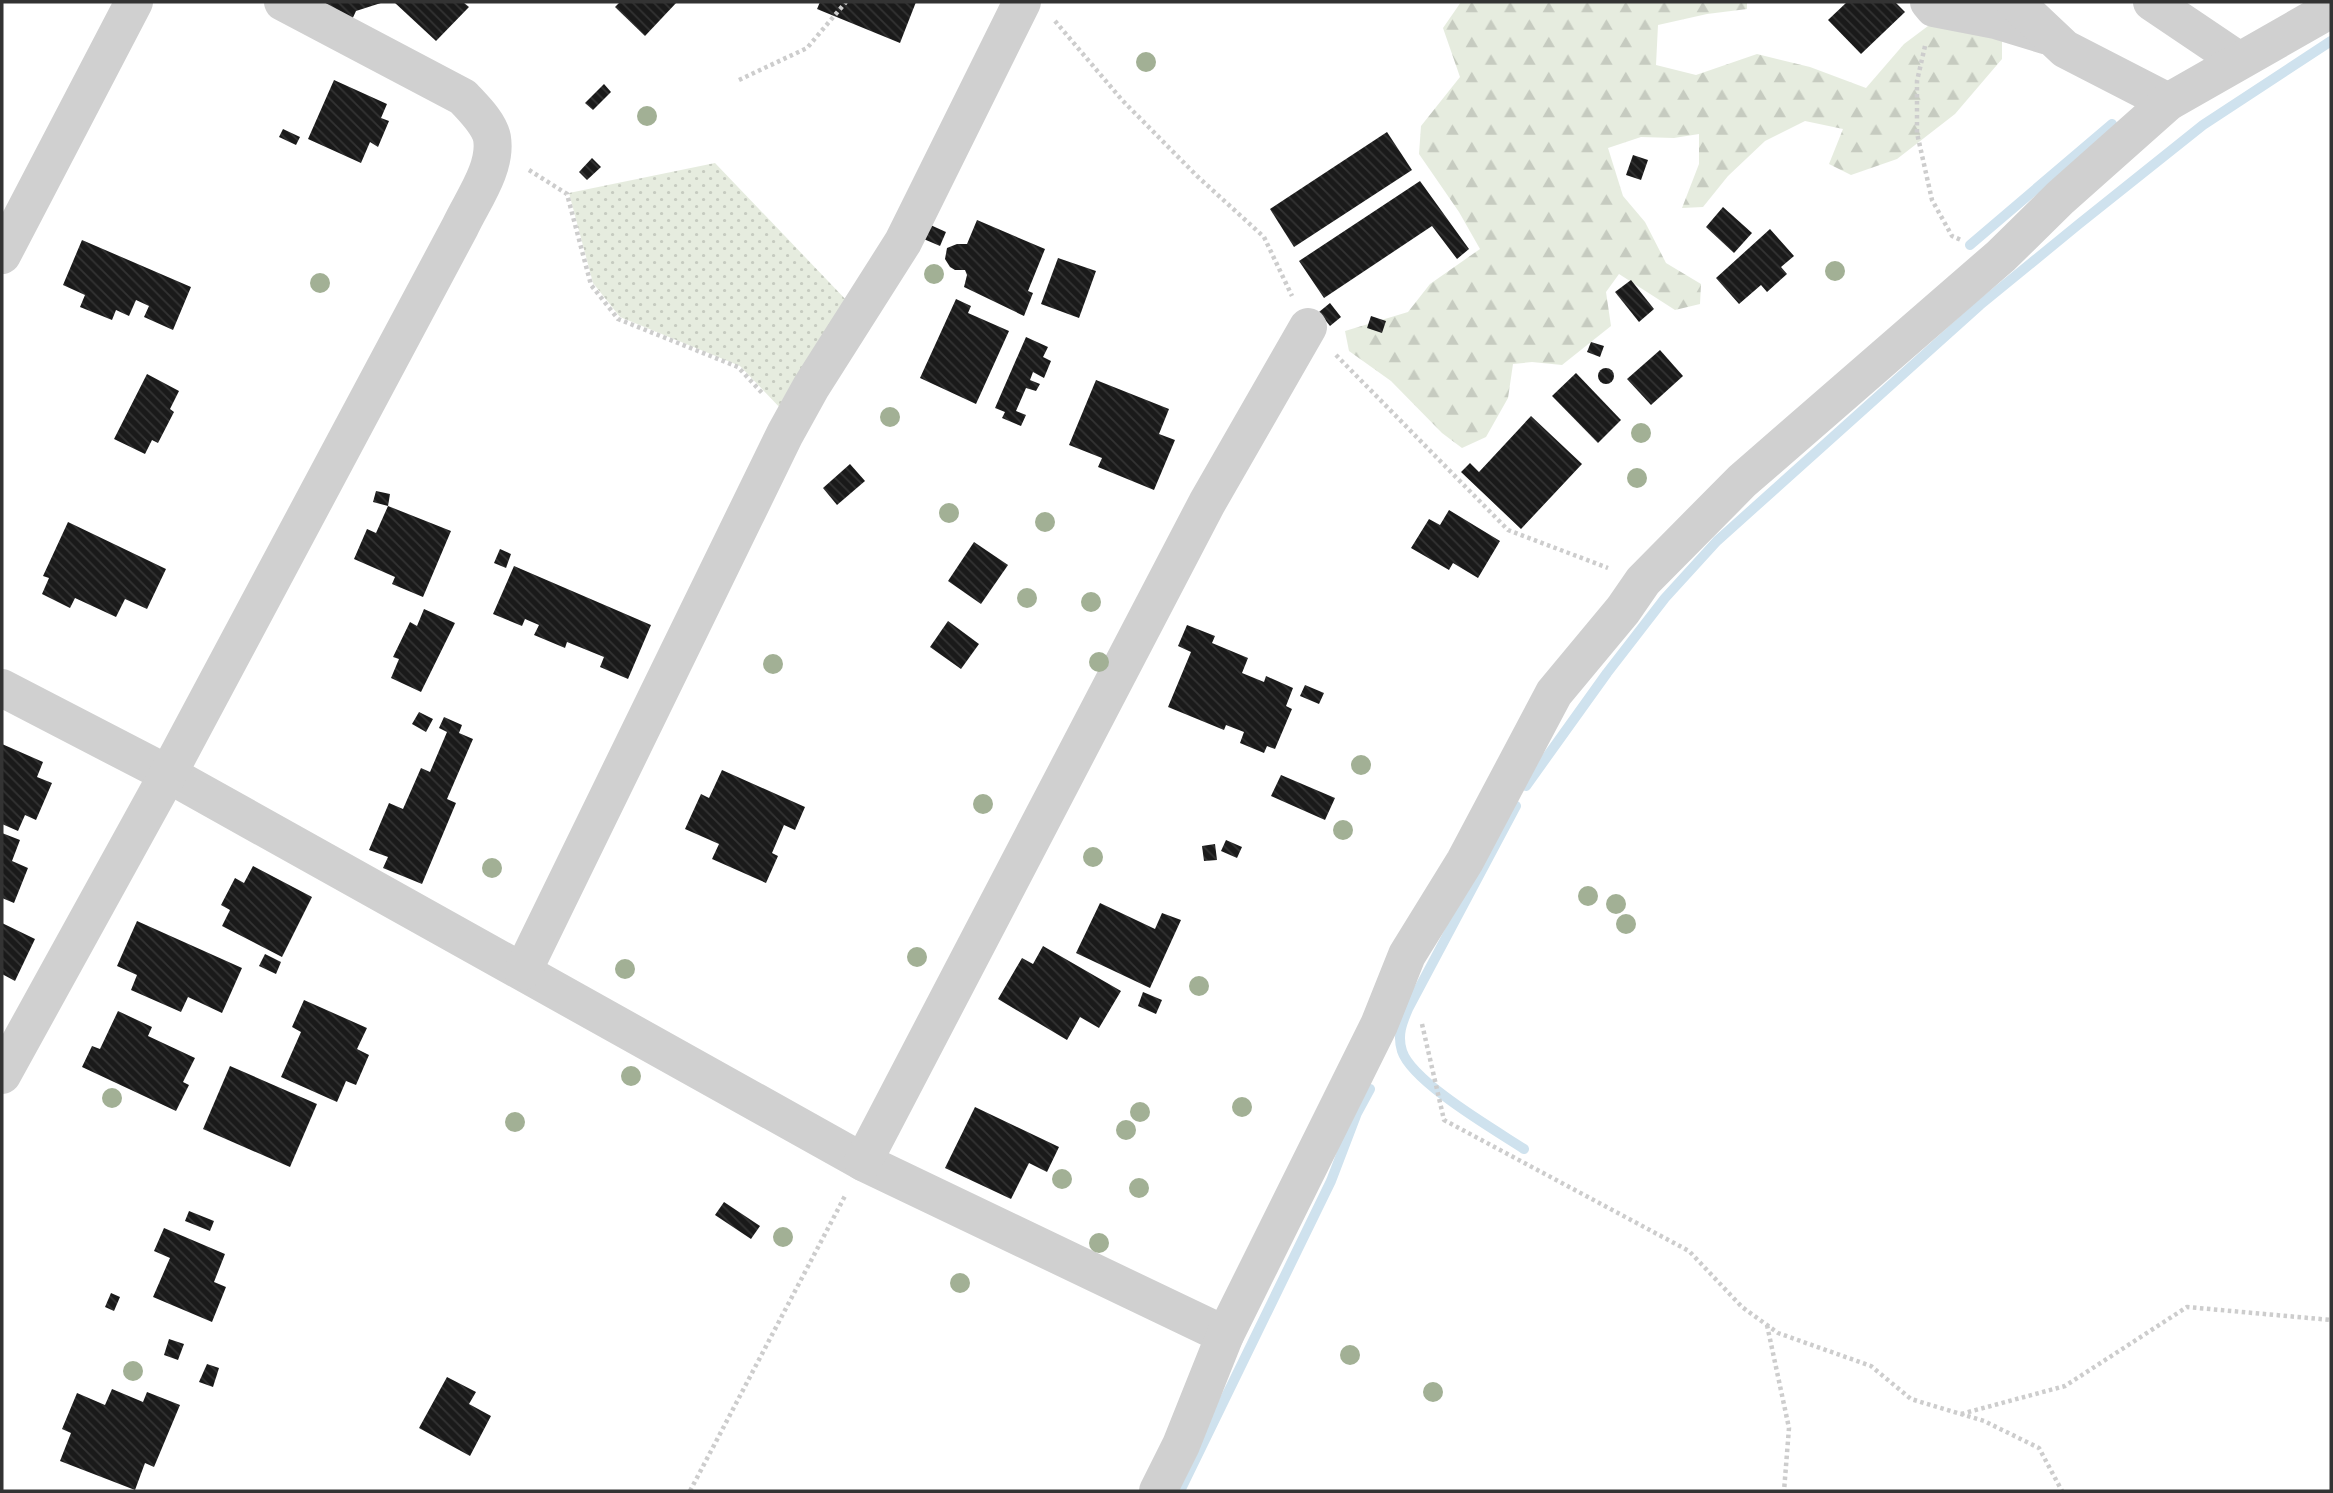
<svg xmlns="http://www.w3.org/2000/svg" width="2333" height="1493" viewBox="0 0 2333 1493" font-family="Inter,sans-serif">
  <style>
    .grass { fill: url(#grass-dots) }
    .forest { fill: url(#forest-firs) }
    .lines { fill: none; stroke-linecap: round; stroke-linejoin: round }
    .stream { stroke: #cfe2ee; stroke-width: 10 }
    .building { fill: url(#building-back-hatch) }
    .path { stroke: #cdcdcd; stroke-width: 4.5; stroke-dasharray: 3.5 3.5; stroke-linecap: butt }
    .minor { stroke: #d0d0d0; stroke-width: 38 }
    .tree { fill: #a2b095 }
  </style>
  <defs>
    <pattern id="grass-dots" width="8" height="8" patternUnits="userSpaceOnUse" patternTransform="scale(1.75)"><rect width="8" height="8" fill="#e6ecdf"/><path d="M2 2h.1M6 6h.1" fill="none" stroke="#c6cbc0" stroke-width="1.8" stroke-linecap="round"/></pattern>
    <pattern id="forest-firs" width="22" height="20" patternUnits="userSpaceOnUse" patternTransform="scale(1.75)"><rect width="22" height="20" fill="#e6ecdf"/><path d="M5 1l3.5 6h-7zM16 11l3.5 6h-7z" fill="#c6cbc0"/></pattern>
    <pattern id="building-back-hatch" width="6" height="6" patternUnits="userSpaceOnUse" patternTransform="scale(1.75)"><rect width="6" height="6" fill="#1a1a1a"/><path d="M-1 5l2 2M0 0l6 6M5-1l2 2" fill="none" stroke="#333"/></pattern>
  </defs>
  <rect width="100%" height="100%" fill="#fff"/>
  <path class="grass" d="M 715,163 L 850,304 L 785,413 L 740,366 L 620,317 L 593,283 L 569,193 Z"/>
  <path class="forest" d="M 1461,2 L 1747,2 L 1747,9 L 1707,14 L 1658,25 L 1656,65 L 1696,75 L 1757,54 L 1810,67 L 1866,88 L 1904,44 L 1960,2 L 2002,40 L 2002,59 L 1955,114 L 1897,159 L 1851,175 L 1829,164 L 1843,129 L 1805,121 L 1765,141 L 1728,176 L 1703,207 L 1682,208 L 1699,164 L 1699,134 L 1674,138 L 1641,137 L 1608,148 L 1623,196 L 1645,222 L 1666,263 L 1701,284 L 1700,304 L 1675,310 L 1619,274 L 1606,292 L 1611,326 L 1562,365 L 1532,362 L 1513,364 L 1508,398 L 1486,437 L 1462,448 L 1442,433 L 1391,381 L 1349,351 L 1345,331 L 1408,312 L 1430,284 L 1480,249 L 1459,212 L 1419,154 L 1421,126 L 1460,77 L 1443,28 Z"/>
  <g class="lines">
    <g class="stream">
      <path d="M 1970,245 L 2112,124"/>
      <path d="M 1526,786 L 1607,673 L 1665,598 L 1717,541 L 1980,305 L 2079,224 L 2203,125 L 2331,41"/>
      <path d="M 1516,806 L 1408,1009 C 1402,1023 1397,1035 1402,1051 C 1412,1082 1495,1130 1524,1149"/>
      <path d="M 1180,1491 L 1331,1181 L 1357,1113 L 1370,1089"/>
    </g>
  </g>
  <g class="building">
    <path d="M 322,2 L 384,2 L 356,11 L 350,24 Z"/>
    <path d="M 394,2 L 463,2 L 469,7 L 436,41 Z"/>
    <path d="M 620,2 L 677,2 L 645,36 L 615,7 Z"/>
    <path d="M 820,2 L 916,2 L 900,43 L 817,9 Z"/>
    <path d="M 1847,2 L 1895,2 L 1905,12 L 1861,54 L 1828,20 Z"/>
    <path d="M 334,80 L 387,104 L 381,118 L 389,121 L 378,147 L 370,142 L 361,163 L 308,139 Z"/>
    <path d="M 604,84 L 611,92 L 593,110 L 585,103 Z"/>
    <path d="M 283,129 L 300,137 L 296,145 L 279,137 Z"/>
    <path d="M 1387,132 L 1412,170 L 1294,247 L 1270,209 Z"/>
    <path d="M 1633,155 L 1648,160 L 1641,180 L 1626,175 Z"/>
    <path d="M 592,158 L 601,167 L 587,180 L 579,172 Z"/>
    <path d="M 1420,181 L 1469,249 L 1457,259 L 1432,226 L 1324,298 L 1299,261 Z"/>
    <path d="M 1723,207 L 1752,233 L 1734,253 L 1706,227 Z"/>
    <path d="M 977,220 L 1045,249 L 1028,291 L 1033,293 L 1024,316 L 964,287 L 967,275 L 965,270 L 955,270 L 950,267 L 945,259 L 947,248 L 957,244 L 967,244 Z"/>
    <path d="M 926,223 L 946,232 L 940,246 L 919,237 Z"/>
    <path d="M 1770,229 L 1794,256 L 1781,267 L 1787,274 L 1767,292 L 1761,285 L 1739,304 L 1716,278 Z"/>
    <path d="M 82,240 L 191,287 L 173,330 L 144,317 L 149,306 L 136,300 L 129,316 L 116,310 L 112,320 L 80,307 L 85,295 L 63,285 Z"/>
    <path d="M 1058,258 L 1096,271 L 1079,318 L 1041,304 Z"/>
    <path d="M 1631,280 L 1654,309 L 1639,322 L 1615,292 Z"/>
    <path d="M 956,299 L 971,306 L 968,313 L 1009,331 L 976,404 L 920,378 Z"/>
    <path d="M 1330,303 L 1341,317 L 1330,326 L 1319,312 Z"/>
    <path d="M 1371,316 L 1386,321 L 1382,333 L 1367,328 Z"/>
    <path d="M 1026,337 L 1048,347 L 1043,357 L 1051,361 L 1044,378 L 1033,372 L 1030,380 L 1040,384 L 1036,391 L 1026,388 L 1016,411 L 1026,415 L 1021,426 L 1002,418 L 1005,412 L 995,408 Z"/>
    <path d="M 1591,342 L 1604,346 L 1600,357 L 1587,352 Z"/>
    <path d="M 1660,350 L 1683,376 L 1651,405 L 1627,379 Z"/>
    <circle cx="1606" cy="376" r="8"/>
    <path d="M 1576,373 L 1621,420 L 1598,443 L 1552,396 Z"/>
    <path d="M 147,374 L 179,391 L 170,409 L 174,412 L 158,443 L 152,440 L 145,454 L 114,439 Z"/>
    <path d="M 1096,380 L 1169,409 L 1159,434 L 1175,440 L 1154,490 L 1098,467 L 1102,458 L 1069,445 Z"/>
    <path d="M 1531,416 L 1582,464 L 1521,529 L 1461,472 L 1470,463 L 1479,472 Z"/>
    <path d="M 850,464 L 865,481 L 837,505 L 823,488 Z"/>
    <path d="M 376,491 L 390,494 L 388,506 L 373,502 Z"/>
    <path d="M 388,506 L 451,531 L 423,597 L 392,584 L 395,577 L 354,559 L 367,529 L 376,533 Z"/>
    <path d="M 1449,510 L 1500,541 L 1478,578 L 1453,563 L 1449,570 L 1411,548 L 1429,519 L 1440,525 Z"/>
    <path d="M 68,522 L 166,569 L 147,609 L 125,599 L 116,617 L 75,598 L 70,608 L 42,594 L 49,578 L 43,576 Z"/>
    <path d="M 974,542 L 1008,565 L 981,604 L 948,581 Z"/>
    <path d="M 500,549 L 511,554 L 506,568 L 494,563 Z"/>
    <path d="M 514,566 L 651,625 L 628,679 L 600,667 L 604,657 L 567,642 L 565,648 L 534,635 L 539,625 L 525,619 L 522,626 L 493,614 Z"/>
    <path d="M 424,609 L 455,623 L 421,692 L 391,678 L 399,659 L 393,657 L 410,622 L 417,626 Z"/>
    <path d="M 948,621 L 979,644 L 961,669 L 930,647 Z"/>
    <path d="M 1187,625 L 1215,636 L 1212,643 L 1248,658 L 1242,673 L 1264,682 L 1266,676 L 1293,688 L 1286,706 L 1292,709 L 1275,749 L 1267,746 L 1264,753 L 1240,743 L 1244,732 L 1226,725 L 1224,730 L 1168,707 L 1191,652 L 1178,646 Z"/>
    <path d="M 1305,685 L 1324,693 L 1319,704 L 1300,696 Z"/>
    <path d="M 419,712 L 433,719 L 426,732 L 412,724 Z"/>
    <path d="M 444,717 L 462,725 L 459,733 L 473,739 L 447,799 L 456,803 L 422,884 L 383,868 L 388,857 L 369,850 L 389,803 L 403,809 L 421,768 L 430,772 L 447,732 L 439,728 Z"/>
    <path d="M 2,744 L 43,762 L 37,777 L 52,783 L 36,820 L 25,815 L 18,831 L 2,824 Z"/>
    <path d="M 722,770 L 805,807 L 795,830 L 784,825 L 772,853 L 778,856 L 766,883 L 712,859 L 719,844 L 685,829 L 701,794 L 709,798 Z"/>
    <path d="M 1281,775 L 1335,798 L 1325,820 L 1271,796 Z"/>
    <path d="M 2,833 L 20,840 L 12,861 L 28,868 L 14,903 L 2,898 Z"/>
    <path d="M 1226,840 L 1242,847 L 1237,858 L 1221,851 Z"/>
    <path d="M 1215,844 L 1217,860 L 1204,861 L 1202,846 Z"/>
    <path d="M 253,866 L 312,897 L 282,957 L 222,926 L 230,910 L 221,905 L 235,878 L 244,883 Z"/>
    <path d="M 1100,903 L 1155,929 L 1162,913 L 1181,920 L 1150,988 L 1076,953 Z"/>
    <path d="M 137,921 L 242,968 L 222,1013 L 188,997 L 181,1012 L 131,990 L 137,975 L 117,966 Z"/>
    <path d="M 2,923 L 35,939 L 15,981 L 2,974 Z"/>
    <path d="M 1043,946 L 1121,991 L 1099,1028 L 1080,1017 L 1067,1040 L 998,999 L 1022,958 L 1033,964 Z"/>
    <path d="M 265,954 L 281,962 L 276,974 L 259,966 Z"/>
    <path d="M 1143,992 L 1162,1000 L 1156,1014 L 1138,1006 Z"/>
    <path d="M 304,1000 L 367,1028 L 357,1049 L 369,1055 L 356,1085 L 346,1081 L 337,1102 L 281,1077 L 301,1032 L 292,1027 Z"/>
    <path d="M 118,1011 L 152,1027 L 148,1036 L 195,1058 L 183,1082 L 189,1085 L 176,1111 L 82,1067 L 92,1046 L 100,1049 Z"/>
    <path d="M 230,1066 L 317,1104 L 290,1167 L 203,1129 Z"/>
    <path d="M 975,1107 L 1059,1147 L 1047,1172 L 1029,1163 L 1011,1199 L 945,1168 Z"/>
    <path d="M 724,1202 L 760,1226 L 751,1239 L 715,1215 Z"/>
    <path d="M 189,1211 L 214,1221 L 210,1231 L 185,1221 Z"/>
    <path d="M 164,1228 L 225,1254 L 214,1282 L 226,1287 L 212,1322 L 153,1297 L 170,1258 L 154,1251 Z"/>
    <path d="M 111,1293 L 120,1297 L 114,1311 L 105,1307 Z"/>
    <path d="M 169,1339 L 184,1344 L 178,1360 L 164,1355 Z"/>
    <path d="M 207,1364 L 219,1368 L 213,1387 L 199,1382 Z"/>
    <path d="M 447,1377 L 476,1392 L 469,1404 L 491,1416 L 470,1456 L 419,1428 Z"/>
    <path d="M 112,1389 L 143,1402 L 147,1392 L 180,1405 L 154,1467 L 145,1463 L 135,1490 L 60,1461 L 71,1433 L 62,1429 L 77,1393 L 105,1405 Z"/>
  </g>
  <g class="lines">
    <g class="path">
      <path d="M 1055,21 L 1122,100 L 1197,176 L 1264,237 L 1292,296"/>
      <path d="M 1925,46 L 1917,81 L 1917,133 L 1932,200 L 1952,236 L 1961,240"/>
      <path d="M 739,80 L 807,48 L 846,2"/>
      <path d="M 529,170 L 567,194 L 591,285 L 618,319 L 738,367 L 763,394"/>
      <path d="M 1336,355 L 1508,530 L 1608,568"/>
      <path d="M 1422,1024 L 1444,1120 L 1689,1251 L 1742,1307 L 1778,1333 L 1871,1366 L 1911,1399 L 1984,1421 L 2039,1448 L 2062,1491"/>
      <path d="M 1767,1325 L 1789,1428 L 1784,1491"/>
      <path d="M 1961,1414 L 2065,1386 L 2187,1307 L 2331,1320"/>
      <path d="M 690,1491 L 846,1194"/>
    </g>
    <g class="minor">
      <path d="M 1929,2 L 1934,8 L 1996,20 L 2045,35"/>
      <path d="M 2015,2 L 2065,49 L 2168,102"/>
      <path d="M 2152,2 L 2238,60"/>
      <path d="M 2,255 L 134,2"/>
      <path d="M 2,688 L 168,774 L 863,1162 L 1225,1335"/>
      <path d="M 523,971 L 785,434 L 811,387 L 903,242 L 1022,2"/>
      <path d="M 2,1075 L 168,774 L 460,227 C 472,201 497,168 492,138 C 489,123 473,108 463,97 L 283,2"/>
      <path d="M 863,1162 L 1207,503 L 1308,327"/>
      <path d="M 1158,1491 L 1181,1445 L 1225,1335 L 1379,1025 L 1407,955 L 1465,861 L 1554,693 L 1623,610 L 1643,581 L 1742,481 L 2001,256 L 2060,198 L 2168,102 L 2331,9"/>
    </g>
  </g>
  <g class="tree">
    <circle cx="1146" cy="62" r="10"/>
    <circle cx="647" cy="116" r="10"/>
    <circle cx="1835" cy="271" r="10"/>
    <circle cx="934" cy="274" r="10"/>
    <circle cx="320" cy="283" r="10"/>
    <circle cx="890" cy="417" r="10"/>
    <circle cx="1641" cy="433" r="10"/>
    <circle cx="1637" cy="478" r="10"/>
    <circle cx="949" cy="513" r="10"/>
    <circle cx="1045" cy="522" r="10"/>
    <circle cx="1027" cy="598" r="10"/>
    <circle cx="1091" cy="602" r="10"/>
    <circle cx="1099" cy="662" r="10"/>
    <circle cx="773" cy="664" r="10"/>
    <circle cx="1361" cy="765" r="10"/>
    <circle cx="983" cy="804" r="10"/>
    <circle cx="1343" cy="830" r="10"/>
    <circle cx="1093" cy="857" r="10"/>
    <circle cx="492" cy="868" r="10"/>
    <circle cx="1588" cy="896" r="10"/>
    <circle cx="1616" cy="904" r="10"/>
    <circle cx="1626" cy="924" r="10"/>
    <circle cx="917" cy="957" r="10"/>
    <circle cx="625" cy="969" r="10"/>
    <circle cx="1199" cy="986" r="10"/>
    <circle cx="631" cy="1076" r="10"/>
    <circle cx="112" cy="1098" r="10"/>
    <circle cx="1242" cy="1107" r="10"/>
    <circle cx="1140" cy="1112" r="10"/>
    <circle cx="515" cy="1122" r="10"/>
    <circle cx="1126" cy="1130" r="10"/>
    <circle cx="1062" cy="1179" r="10"/>
    <circle cx="1139" cy="1188" r="10"/>
    <circle cx="783" cy="1237" r="10"/>
    <circle cx="1099" cy="1243" r="10"/>
    <circle cx="960" cy="1283" r="10"/>
    <circle cx="1350" cy="1355" r="10"/>
    <circle cx="133" cy="1371" r="10"/>
    <circle cx="1433" cy="1392" r="10"/>
  </g>
  <rect width="2333" height="1493" fill="none" stroke="#333333" stroke-width="7"/>
</svg>
